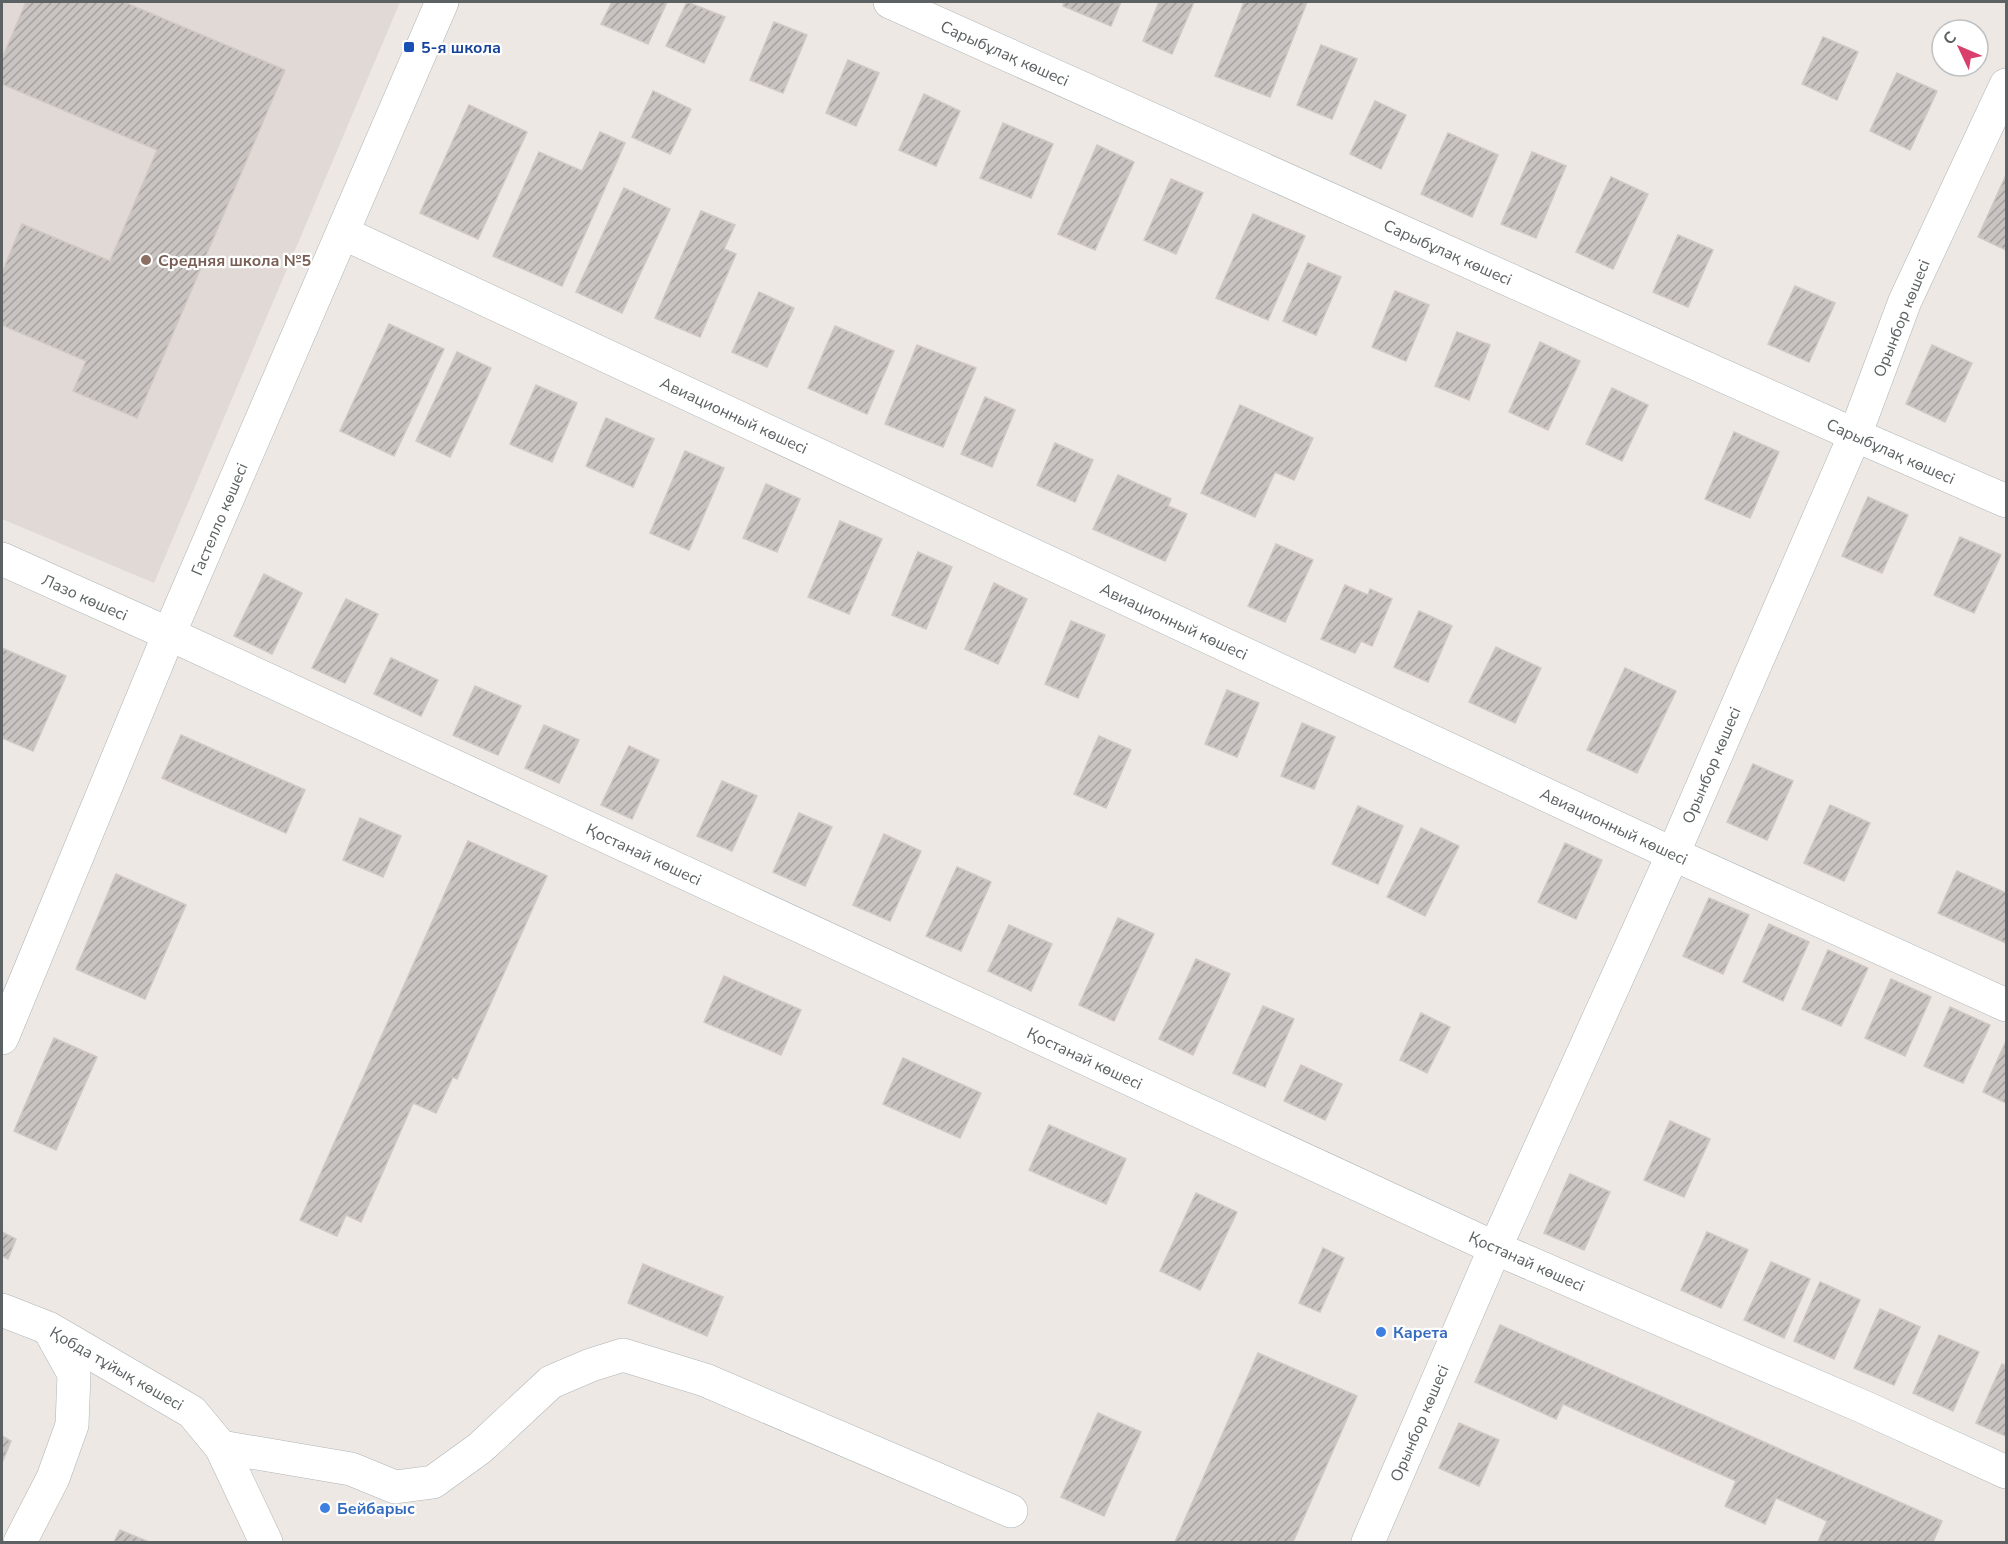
<svg xmlns="http://www.w3.org/2000/svg" width="2008" height="1544" viewBox="0 0 2008 1544" font-family="'Nunito Sans',sans-serif">
  <style>
    .education { fill: #e0d9d5 }
    .building { fill: url(#building-hatch); stroke: #d1c8c3; stroke-width: 1.5 }
    .lines { fill: none; stroke-linecap: round; stroke-linejoin: round }
    .minor-casing { stroke: #afb4b5; stroke-width: 34 }
    .minor { stroke: #fff; stroke-width: 33 }
    .transit-dot { fill: #1a4fb4; stroke: #fff; stroke-width: 2 }
    .education-dot { fill: #8d6e63; stroke: #fff; stroke-width: 2 }
    .shop-dot { fill: #3f7fe0; stroke: #fff; stroke-width: 2 }
    .labels { text-anchor: middle; stroke-width: 4.5; stroke-linejoin: round; paint-order: stroke }
    .transit-label { font-size: 16px; font-weight: bold; fill: #164399; stroke: #fff; text-anchor: start }
    .street-label { font-size: 16px; fill: #5c6263; stroke: #fff }
    .education-label { font-size: 16px; font-weight: bold; fill: #785e54; stroke: #fff; text-anchor: start }
    .shop-label { font-size: 16px; font-weight: bold; fill: #366cbe; stroke: #fff; text-anchor: start }
  </style>
  <defs>
    <pattern id="building-hatch" width="6" height="6" patternUnits="userSpaceOnUse" patternTransform="scale(1.5)"><rect width="6" height="6" fill="#c9c3c1"/><path d="M-1 1l2-2M0 6l6-6M5 7l2-2" fill="none" stroke="#a6a2a0"/></pattern>
  </defs>
  <rect width="100%" height="100%" fill="#ede8e4"/>
  <path class="education" d="M 2,2 L 400,2 L 154,583 L 2,519 Z"/>
  <g class="building">
    <path d="M 26,2 L 124,2 L 285,70 L 137,418 L 73,391 L 86,361 L 2,325 L 2,273 L 22,224 L 110,261 L 157,150 L 2,84 L 2,59 Z"/>
    <path d="M 612,2 L 667,2 L 648,44 L 601,24 Z"/>
    <path d="M 687,2 L 725,17 L 704,63 L 666,46 Z"/>
    <path d="M 1064,2 L 1121,2 L 1111,26 L 1063,6 Z"/>
    <path d="M 1159,2 L 1194,2 L 1172,54 L 1143,41 Z"/>
    <path d="M 1244,2 L 1307,2 L 1270,97 L 1215,76 Z"/>
    <path d="M 774,22 L 807,35 L 783,93 L 750,80 Z"/>
    <path d="M 1823,37 L 1858,52 L 1837,100 L 1802,84 Z"/>
    <path d="M 1321,45 L 1357,59 L 1332,119 L 1297,105 Z"/>
    <path d="M 848,60 L 879,73 L 856,126 L 826,113 Z"/>
    <path d="M 1897,73 L 1937,91 L 1910,150 L 1870,131 Z"/>
    <path d="M 653,91 L 691,109 L 670,154 L 632,137 Z"/>
    <path d="M 924,94 L 960,111 L 936,166 L 899,150 Z"/>
    <path d="M 1375,101 L 1406,115 L 1381,169 L 1350,154 Z"/>
    <path d="M 469,105 L 527,132 L 478,239 L 420,213 Z"/>
    <path d="M 1003,123 L 1053,144 L 1031,198 L 980,178 Z"/>
    <path d="M 600,132 L 625,143 L 562,286 L 493,256 L 539,152 L 582,171 Z"/>
    <path d="M 1448,133 L 1498,155 L 1472,217 L 1421,194 Z"/>
    <path d="M 1097,145 L 1134,162 L 1095,250 L 1058,234 Z"/>
    <path d="M 1532,152 L 1566,166 L 1536,238 L 1501,224 Z"/>
    <path d="M 2006,175 L 2006,250 L 1978,237 Z"/>
    <path d="M 1611,177 L 1648,194 L 1613,269 L 1576,252 Z"/>
    <path d="M 1171,179 L 1203,193 L 1176,254 L 1144,240 Z"/>
    <path d="M 624,188 L 670,209 L 622,313 L 576,292 Z"/>
    <path d="M 701,211 L 735,225 L 724,249 L 736,254 L 700,337 L 655,318 Z"/>
    <path d="M 1253,214 L 1305,236 L 1268,320 L 1216,298 Z"/>
    <path d="M 1678,235 L 1713,250 L 1688,307 L 1653,292 Z"/>
    <path d="M 1308,263 L 1341,277 L 1316,335 L 1283,321 Z"/>
    <path d="M 1795,286 L 1835,303 L 1809,362 L 1768,344 Z"/>
    <path d="M 1395,291 L 1429,305 L 1406,361 L 1372,347 Z"/>
    <path d="M 759,292 L 794,308 L 767,367 L 732,352 Z"/>
    <path d="M 389,324 L 444,349 L 394,456 L 340,431 Z"/>
    <path d="M 835,326 L 894,351 L 867,414 L 808,388 Z"/>
    <path d="M 1457,332 L 1490,345 L 1469,400 L 1435,386 Z"/>
    <path d="M 1540,342 L 1580,361 L 1548,430 L 1509,412 Z"/>
    <path d="M 917,345 L 976,368 L 943,447 L 885,424 Z"/>
    <path d="M 1932,345 L 1972,363 L 1945,422 L 1906,404 Z"/>
    <path d="M 457,352 L 491,368 L 450,457 L 416,441 Z"/>
    <path d="M 536,385 L 577,403 L 552,462 L 510,444 Z"/>
    <path d="M 1612,388 L 1648,405 L 1622,461 L 1586,444 Z"/>
    <path d="M 985,397 L 1015,410 L 992,467 L 961,454 Z"/>
    <path d="M 1240,405 L 1313,438 L 1294,480 L 1275,472 L 1255,517 L 1201,493 Z"/>
    <path d="M 606,418 L 654,439 L 633,487 L 586,466 Z"/>
    <path d="M 1734,432 L 1779,452 L 1750,518 L 1705,499 Z"/>
    <path d="M 1055,443 L 1093,460 L 1075,502 L 1037,485 Z"/>
    <path d="M 685,451 L 724,468 L 689,550 L 650,533 Z"/>
    <path d="M 1118,475 L 1171,499 L 1168,506 L 1187,514 L 1165,561 L 1093,529 Z"/>
    <path d="M 766,484 L 800,499 L 777,552 L 743,538 Z"/>
    <path d="M 1868,497 L 1908,515 L 1882,573 L 1842,556 Z"/>
    <path d="M 840,521 L 882,539 L 849,614 L 808,597 Z"/>
    <path d="M 1960,537 L 2001,555 L 1974,613 L 1934,595 Z"/>
    <path d="M 1276,544 L 1313,560 L 1285,622 L 1248,606 Z"/>
    <path d="M 918,552 L 952,567 L 926,629 L 892,615 Z"/>
    <path d="M 264,574 L 302,593 L 272,654 L 234,636 Z"/>
    <path d="M 994,583 L 1027,599 L 998,664 L 965,649 Z"/>
    <path d="M 1345,585 L 1368,595 L 1370,589 L 1392,599 L 1372,646 L 1361,641 L 1355,653 L 1321,639 Z"/>
    <path d="M 346,599 L 378,614 L 345,683 L 312,668 Z"/>
    <path d="M 1419,611 L 1452,626 L 1428,682 L 1394,667 Z"/>
    <path d="M 1071,621 L 1105,635 L 1078,698 L 1045,684 Z"/>
    <path d="M 1496,647 L 1541,668 L 1515,723 L 1469,702 Z"/>
    <path d="M 2,648 L 66,676 L 33,751 L 2,738 Z"/>
    <path d="M 391,658 L 438,680 L 421,716 L 374,694 Z"/>
    <path d="M 1625,668 L 1676,691 L 1637,773 L 1587,750 Z"/>
    <path d="M 475,686 L 521,706 L 498,755 L 453,735 Z"/>
    <path d="M 1227,690 L 1259,703 L 1237,757 L 1205,744 Z"/>
    <path d="M 1302,723 L 1335,737 L 1314,789 L 1281,776 Z"/>
    <path d="M 544,725 L 579,740 L 559,783 L 525,768 Z"/>
    <path d="M 181,735 L 305,790 L 286,833 L 162,778 Z"/>
    <path d="M 1099,736 L 1131,750 L 1106,808 L 1074,794 Z"/>
    <path d="M 629,746 L 659,760 L 632,819 L 601,805 Z"/>
    <path d="M 1753,764 L 1793,781 L 1767,840 L 1727,822 Z"/>
    <path d="M 722,781 L 757,796 L 732,851 L 697,836 Z"/>
    <path d="M 1830,805 L 1870,823 L 1844,881 L 1804,863 Z"/>
    <path d="M 1358,806 L 1403,826 L 1378,884 L 1332,864 Z"/>
    <path d="M 799,813 L 832,827 L 805,886 L 773,872 Z"/>
    <path d="M 360,818 L 401,836 L 383,877 L 343,860 Z"/>
    <path d="M 1421,828 L 1459,846 L 1425,916 L 1387,897 Z"/>
    <path d="M 884,834 L 921,851 L 890,921 L 853,905 Z"/>
    <path d="M 468,841 L 547,876 L 457,1079 L 453,1077 L 436,1113 L 413,1103 L 361,1222 L 346,1215 L 337,1236 L 300,1220 Z"/>
    <path d="M 1565,843 L 1602,860 L 1576,919 L 1538,902 Z"/>
    <path d="M 957,867 L 991,882 L 961,951 L 926,936 Z"/>
    <path d="M 1957,871 L 2006,893 L 2006,943 L 1938,913 Z"/>
    <path d="M 116,874 L 186,905 L 145,999 L 76,969 Z"/>
    <path d="M 1709,898 L 1749,915 L 1723,974 L 1683,956 Z"/>
    <path d="M 1118,918 L 1154,934 L 1114,1021 L 1079,1005 Z"/>
    <path d="M 1769,924 L 1809,942 L 1783,1001 L 1743,982 Z"/>
    <path d="M 1009,925 L 1052,944 L 1031,991 L 988,971 Z"/>
    <path d="M 1828,950 L 1868,968 L 1841,1026 L 1802,1009 Z"/>
    <path d="M 1196,959 L 1230,974 L 1193,1055 L 1159,1039 Z"/>
    <path d="M 724,976 L 801,1010 L 781,1055 L 704,1022 Z"/>
    <path d="M 1891,979 L 1931,997 L 1905,1056 L 1865,1038 Z"/>
    <path d="M 1263,1006 L 1294,1019 L 1265,1087 L 1233,1073 Z"/>
    <path d="M 1950,1007 L 1990,1025 L 1963,1083 L 1924,1066 Z"/>
    <path d="M 1421,1013 L 1450,1027 L 1427,1073 L 1400,1060 Z"/>
    <path d="M 54,1038 L 97,1057 L 56,1150 L 14,1131 Z"/>
    <path d="M 2006,1041 L 2006,1103 L 1983,1092 Z"/>
    <path d="M 903,1058 L 981,1093 L 960,1138 L 883,1104 Z"/>
    <path d="M 1301,1065 L 1342,1084 L 1325,1120 L 1284,1101 Z"/>
    <path d="M 1670,1121 L 1710,1139 L 1684,1197 L 1644,1180 Z"/>
    <path d="M 1049,1125 L 1126,1159 L 1106,1204 L 1029,1170 Z"/>
    <path d="M 1570,1174 L 1610,1192 L 1584,1250 L 1544,1233 Z"/>
    <path d="M 1196,1193 L 1237,1212 L 1200,1290 L 1160,1271 Z"/>
    <path d="M 2,1232 L 16,1239 L 8,1259 L 2,1256 Z"/>
    <path d="M 1707,1232 L 1748,1250 L 1721,1308 L 1681,1290 Z"/>
    <path d="M 1323,1248 L 1344,1258 L 1320,1312 L 1299,1303 Z"/>
    <path d="M 1771,1262 L 1810,1279 L 1784,1338 L 1744,1320 Z"/>
    <path d="M 643,1264 L 723,1297 L 707,1336 L 628,1303 Z"/>
    <path d="M 1820,1282 L 1860,1300 L 1834,1359 L 1794,1341 Z"/>
    <path d="M 1880,1309 L 1920,1327 L 1894,1385 L 1854,1368 Z"/>
    <path d="M 1500,1325 L 1942,1521 L 1933,1542 L 1818,1542 L 1827,1521 L 1776,1498 L 1765,1524 L 1725,1506 L 1736,1481 L 1563,1404 L 1556,1419 L 1475,1382 Z"/>
    <path d="M 1939,1335 L 1979,1352 L 1953,1411 L 1913,1393 Z"/>
    <path d="M 1258,1353 L 1357,1396 L 1293,1542 L 1175,1542 Z"/>
    <path d="M 2002,1364 L 2006,1366 L 2006,1436 L 1976,1423 Z"/>
    <path d="M 1098,1413 L 1141,1432 L 1104,1516 L 1061,1497 Z"/>
    <path d="M 1459,1423 L 1499,1440 L 1479,1486 L 1439,1468 Z"/>
    <path d="M 2,1436 L 11,1441 L 2,1463 Z"/>
    <path d="M 120,1530 L 149,1542 L 114,1542 Z"/>
  </g>
  <g class="lines">
    <defs>
      <g id="minor">
        <path d="M 890,2 L 1855,435 L 2006,501"/>
        <path d="M 343,233 L 1673,854 L 2006,1005"/>
        <path d="M 2,559 L 169,634 L 1495,1248 L 1866,1408 L 2006,1472"/>
        <path d="M 2,1038 L 169,634 L 442,2"/>
        <path d="M 2,1310 L 48,1328 L 192,1412 L 221,1447 L 266,1542"/>
        <path d="M 221,1447 L 351,1469 L 395,1487 L 433,1482 L 480,1448 L 551,1382 L 591,1365 L 623,1355 L 705,1380 L 1011,1511"/>
        <path d="M 20,1542 L 53,1478 L 72,1425 L 74,1374 L 49,1329"/>
        <path d="M 1368,1542 L 1495,1248 L 1673,854 L 1855,435 L 1905,301 L 2006,85"/>
      </g>
    </defs>
    <use href="#minor" class="minor-casing"/>
    <use href="#minor" class="minor"/>
  </g>
  <rect class="transit-dot" x="403" y="41" width="12" height="12" rx="3"/>
  <circle class="education-dot" cx="146" cy="260" r="6"/>
  <g class="shop-dot">
    <circle cx="1381" cy="1332" r="6"/>
    <circle cx="325" cy="1508" r="6"/>
  </g>
  <g class="labels">
    <g class="transit-label">
      <text x="421" y="53">5-я школа</text>
    </g>
    <g class="street-label">
      <text transform="translate(1005 53) rotate(24)" y="6">Сарыбұлақ көшесі</text>
      <text transform="translate(1448 252) rotate(24)" y="6">Сарыбұлақ көшесі</text>
      <text transform="translate(1901 318) rotate(-68)" y="6">Орынбор көшесі</text>
      <text transform="translate(734 415) rotate(25)" y="6">Авиационный көшесі</text>
      <text transform="translate(1891 451) rotate(24)" y="6">Сарыбұлақ көшесі</text>
      <text transform="translate(219 519) rotate(-67)" y="6">Гастелло көшесі</text>
      <text transform="translate(85 597) rotate(24)" y="6">Лазо көшесі</text>
      <text transform="translate(1174 621) rotate(25)" y="6">Авиационный көшесі</text>
      <text transform="translate(1711 765) rotate(-67)" y="6">Орынбор көшесі</text>
      <text transform="translate(1614 826) rotate(25)" y="6">Авиационный көшесі</text>
      <text transform="translate(644 854) rotate(25)" y="6">Қостанай көшесі</text>
      <text transform="translate(1085 1058) rotate(25)" y="6">Қостанай көшесі</text>
      <text transform="translate(1527 1261) rotate(24)" y="6">Қостанай көшесі</text>
      <text transform="translate(117 1368) rotate(30)" y="6">Қобда тұйық көшесі</text>
      <text transform="translate(1419 1423) rotate(-67)" y="6">Орынбор көшесі</text>
    </g>
    <g class="education-label">
      <text x="158" y="266">Средняя школа №5</text>
    </g>
    <g class="shop-label">
      <text x="1393" y="1338">Карета</text>
      <text x="337" y="1514">Бейбарыс</text>
    </g>
  </g>
  <rect width="2008" height="1544" fill="none" stroke="#5c6263" stroke-width="6"/>
  <g transform="translate(1960 48) rotate(314)"><circle r="28" fill="#ffffff" stroke="#bec0c1" stroke-width="1.5"/>
  <path d="M0-4.5L10 22L0 15L-10 22Z" fill="#d93f6a"/>
  <text y="-9" font-size="16" font-weight="bold" text-anchor="middle" fill="#5c6263">С</text>
  </g>
</svg>
